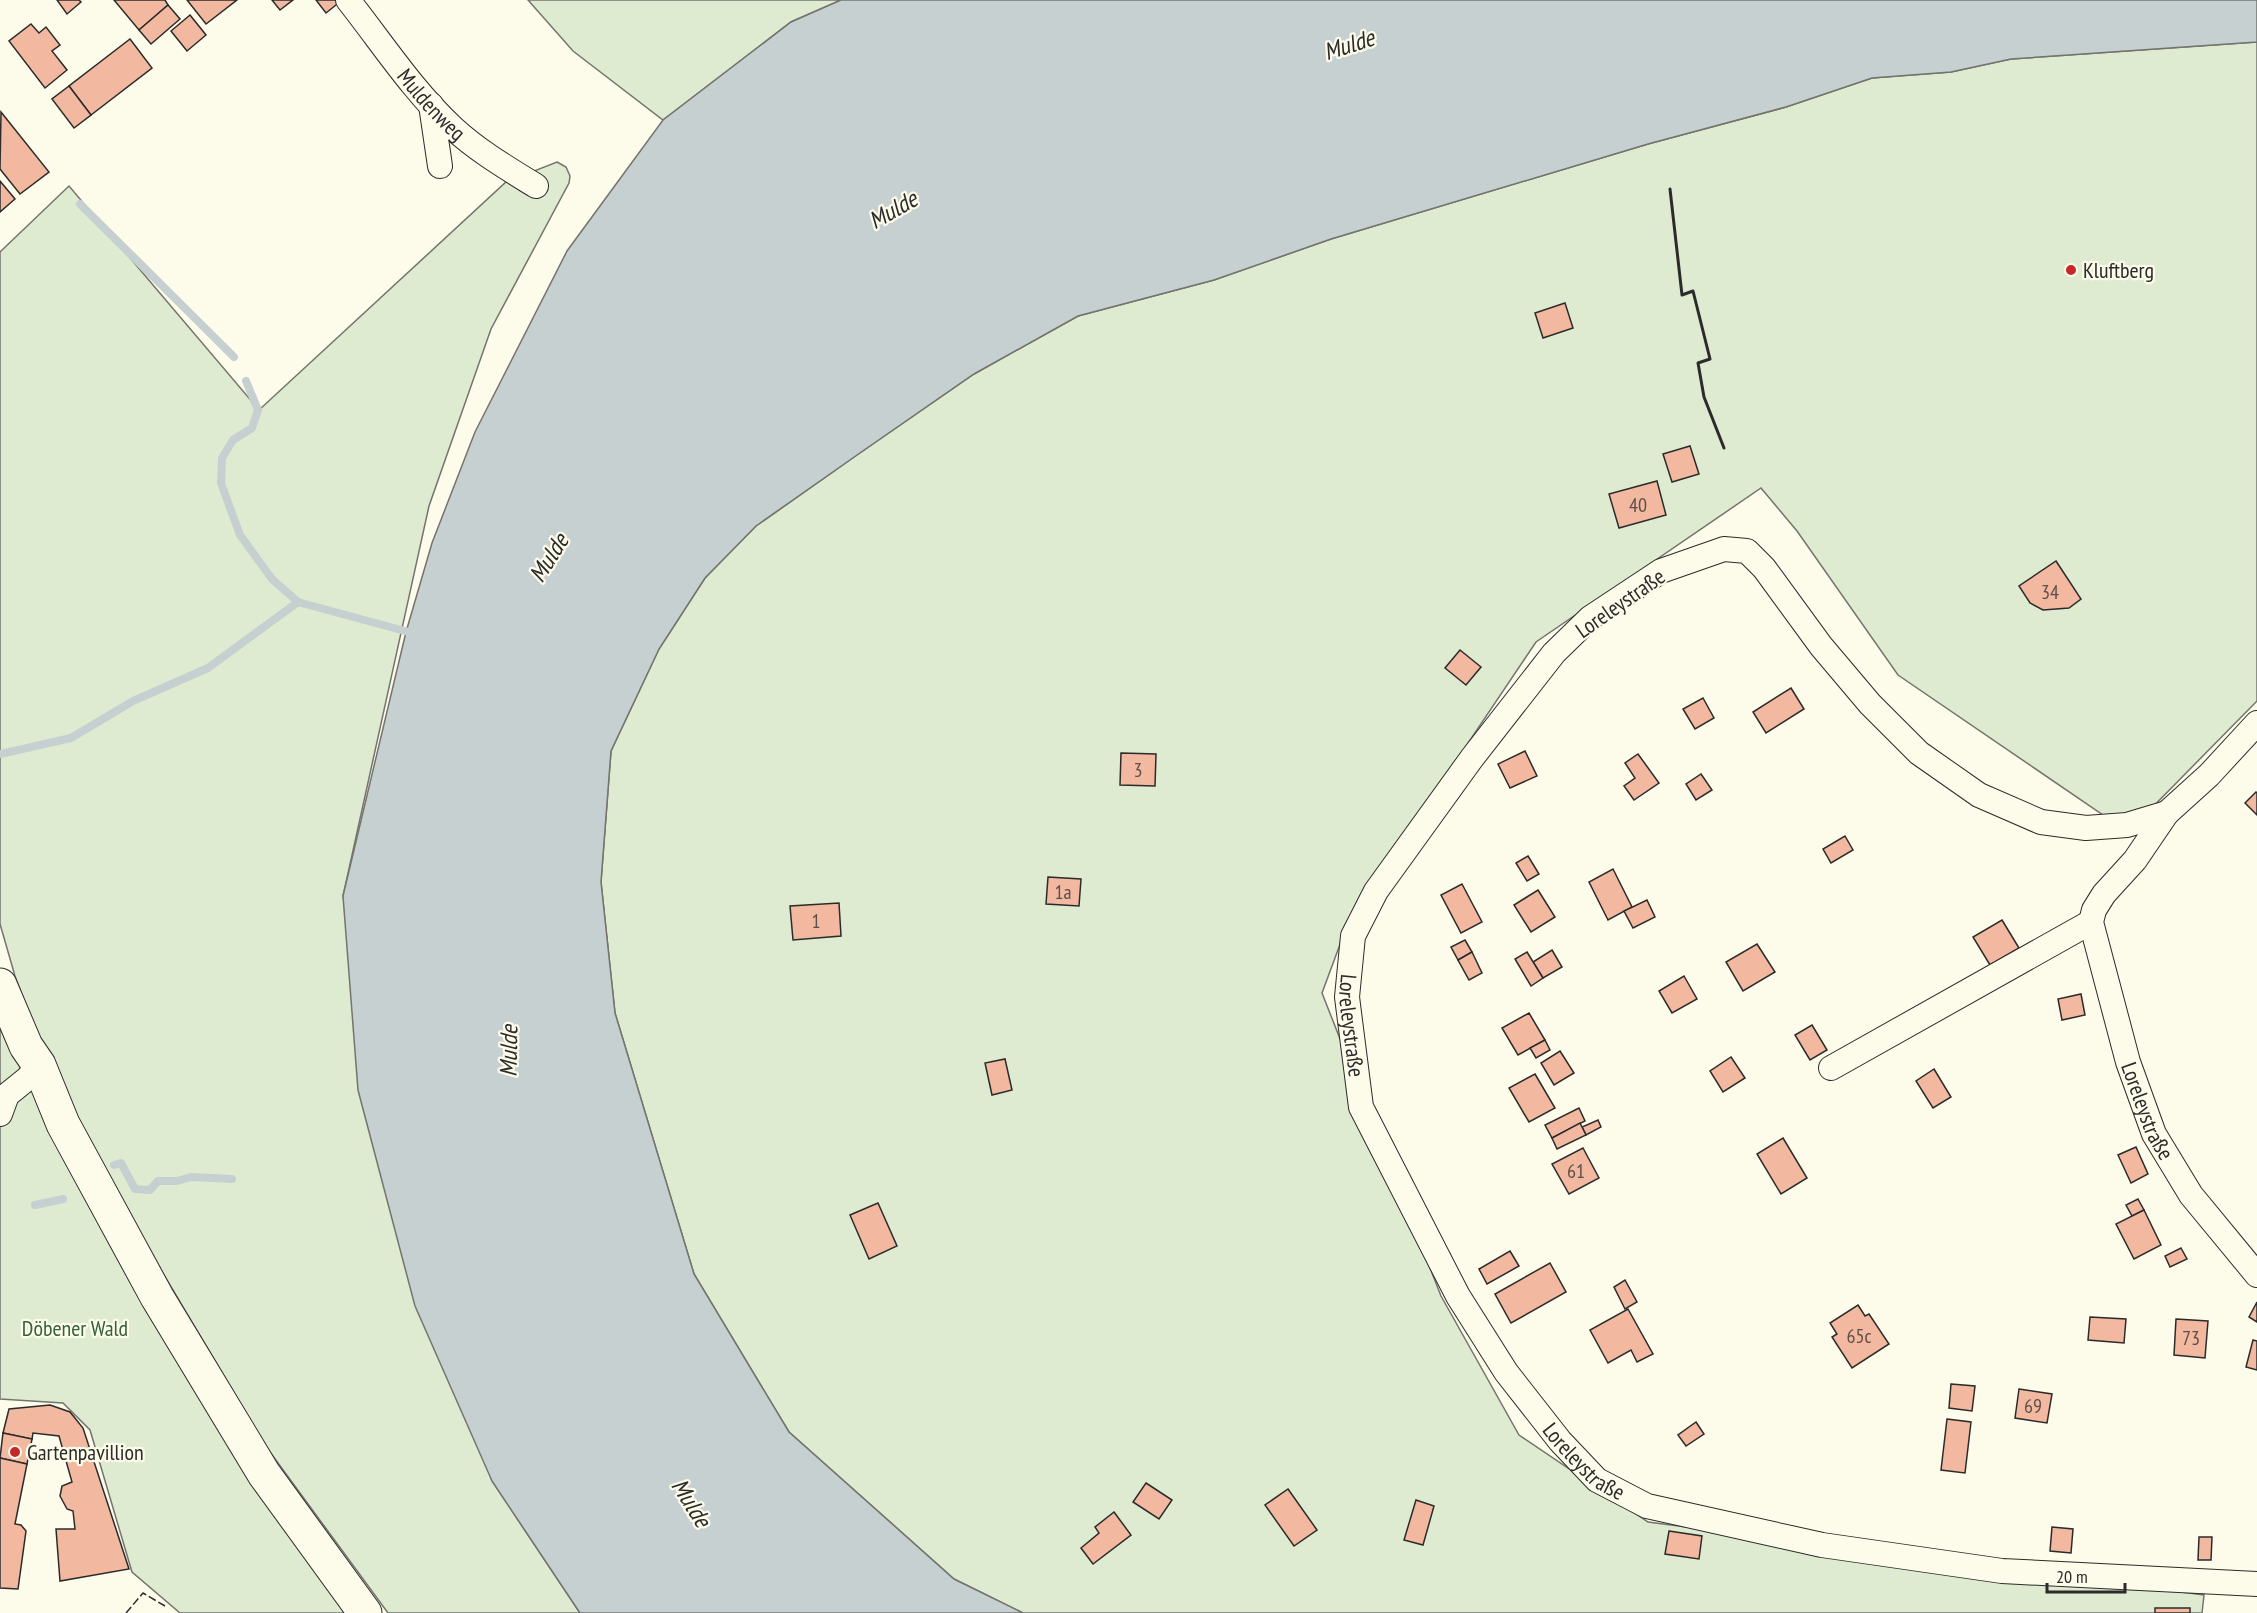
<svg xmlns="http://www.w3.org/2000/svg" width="2257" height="1613" viewBox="0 0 2257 1613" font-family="'PT Sans Narrow',sans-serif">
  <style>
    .green { fill: #deebd1; stroke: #74746e; stroke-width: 1.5 }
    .water { fill: #c7d0d0; stroke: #74746e; stroke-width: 1.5 }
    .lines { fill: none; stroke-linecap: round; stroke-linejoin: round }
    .stream { stroke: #c7d0d0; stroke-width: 8 }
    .building { fill: #f2b8a0; stroke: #2b2b2b; stroke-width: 1.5 }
    .minor-casing { stroke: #2b2b2b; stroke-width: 26 }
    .secondary-casing { stroke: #2b2b2b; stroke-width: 35 }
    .minor { stroke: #fdfbea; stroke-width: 24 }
    .secondary { stroke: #fdfbea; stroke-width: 33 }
    .fence { stroke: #2b2b2b; stroke-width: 1.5; stroke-dasharray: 8 3; stroke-linecap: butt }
    .wall { stroke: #2b2b2b; stroke-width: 3 }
    .poi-dot { fill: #c62828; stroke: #fdfbea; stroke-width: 2 }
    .labels { text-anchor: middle; stroke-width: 4.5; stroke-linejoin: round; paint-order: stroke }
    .number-label { font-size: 20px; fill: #5d4e48 }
    .street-label { font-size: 22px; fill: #2b2b2b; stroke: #fdfbea }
    .poi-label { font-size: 22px; fill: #2b2b2b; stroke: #fdfbea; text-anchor: start }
    .park-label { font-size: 22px; fill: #34623c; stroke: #fdfbea }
    .water-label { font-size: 24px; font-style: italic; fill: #2b2b2b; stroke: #fdfbea }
  </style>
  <rect width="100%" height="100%" fill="#fdfbea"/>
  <g class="green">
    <path d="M 528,0 L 841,0 L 791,22 L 663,120 L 573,51 Z"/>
    <path d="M 2257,42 L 2257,701 L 2128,832 L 1898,675 L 1797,531 L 1761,488 L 1536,642 L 1349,920 L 1322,993 L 1441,1296 L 1519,1435 L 1648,1522 L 2204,1595 L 2202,1613 L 1023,1613 L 954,1579 L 789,1432 L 694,1274 L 615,1013 L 601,882 L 611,751 L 659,649 L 705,578 L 756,526 L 857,455 L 974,374 L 1078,316 L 1214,280 L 1331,239 L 1648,144 L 1786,107 L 1872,78 L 1951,72 L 2011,59 Z"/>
    <path d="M 557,162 L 566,167 L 570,176 L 569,183 L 491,329 L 429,506 L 343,896 L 492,1481 L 580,1613 L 388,1613 L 267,1448 L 145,1243 L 46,1057 L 15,976 L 0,924 L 0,252 L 69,186 L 259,410 L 506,182 Z"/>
    <path d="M 0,1018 L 348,1613 L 180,1613 L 132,1572 L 90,1430 L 63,1403 L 0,1399 Z"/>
  </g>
  <path class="water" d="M 841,0 L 2257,0 L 2257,42 L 2011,59 L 1951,72 L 1872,78 L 1786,107 L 1648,144 L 1331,239 L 1214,280 L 1078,316 L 974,374 L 857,455 L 756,526 L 705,578 L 659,649 L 611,751 L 601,882 L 615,1013 L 694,1274 L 789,1432 L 954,1579 L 1023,1613 L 580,1613 L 492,1481 L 415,1306 L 358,1090 L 343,896 L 406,632 L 432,543 L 475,432 L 567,251 L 663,120 L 791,22 Z"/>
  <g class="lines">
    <g class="stream">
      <path d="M 80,204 L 234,357"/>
      <path d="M 246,381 L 258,410 L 252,428 L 233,440 L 222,458 L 221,483 L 240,535 L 272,579 L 298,602"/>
      <path d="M 0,754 L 71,738 L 133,701 L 208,668 L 298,602 L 416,634"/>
      <path d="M 114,1165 L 121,1163 L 135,1189 L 150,1190 L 158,1181 L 177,1181 L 191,1177 L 232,1179"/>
      <path d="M 35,1205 L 63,1199"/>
    </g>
  </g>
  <g class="building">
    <path d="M 57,0 L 79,0 L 81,2 L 67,14 Z"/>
    <path d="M 114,0 L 165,0 L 168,5 L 139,30 Z"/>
    <path d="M 187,0 L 237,0 L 206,24 Z"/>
    <path d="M 272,0 L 293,0 L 280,10 Z"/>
    <path d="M 316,0 L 341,0 L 341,1 L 326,13 Z"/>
    <path d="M 168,5 L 180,19 L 151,44 L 139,30 Z"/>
    <path d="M 190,15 L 206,35 L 187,51 L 171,31 Z"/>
    <path d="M 31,24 L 39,33 L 46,27 L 60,45 L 52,51 L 67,70 L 45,88 L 9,41 Z"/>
    <path d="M 130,39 L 152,68 L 91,115 L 69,86 Z"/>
    <path d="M 69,86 L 91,115 L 74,128 L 52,99 Z"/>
    <path d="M 1,112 L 49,172 L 20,194 L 0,169 Z"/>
    <path d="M 0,181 L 15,199 L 0,212 Z"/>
    <path d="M 1565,303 L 1573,328 L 1543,338 L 1535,313 Z"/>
    <path d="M 1690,446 L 1699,474 L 1672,482 L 1663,454 Z"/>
    <path d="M 1657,481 L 1666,515 L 1619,528 L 1609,494 Z"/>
    <path d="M 2056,561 L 2081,599 L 2069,608 L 2043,610 L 2030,603 L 2019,586 Z"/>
    <path d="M 1460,650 L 1481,667 L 1466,685 L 1445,668 Z"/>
    <path d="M 1791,688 L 1804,709 L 1766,733 L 1753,712 Z"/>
    <path d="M 1703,698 L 1714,718 L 1695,729 L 1683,709 Z"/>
    <path d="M 1525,751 L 1537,776 L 1510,788 L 1498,764 Z"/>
    <path d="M 1121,753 L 1156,754 L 1155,786 L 1120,785 Z"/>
    <path d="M 1638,754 L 1659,783 L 1634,800 L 1624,786 L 1635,778 L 1625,763 Z"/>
    <path d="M 1701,774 L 1712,790 L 1696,800 L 1686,784 Z"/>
    <path d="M 2256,792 L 2257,793 L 2257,815 L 2245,803 Z"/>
    <path d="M 1845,836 L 1853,850 L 1831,863 L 1823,849 Z"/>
    <path d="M 1528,856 L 1539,874 L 1527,881 L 1516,863 Z"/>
    <path d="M 1613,869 L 1632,907 L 1608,920 L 1589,882 Z"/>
    <path d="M 1048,877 L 1081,879 L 1079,906 L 1046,904 Z"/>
    <path d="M 1462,884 L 1482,922 L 1461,933 L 1441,895 Z"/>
    <path d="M 1538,890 L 1555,917 L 1531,932 L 1514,905 Z"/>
    <path d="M 1647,900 L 1655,917 L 1633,928 L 1624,911 Z"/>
    <path d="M 839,903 L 841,936 L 793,940 L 790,906 Z"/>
    <path d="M 2002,920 L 2019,948 L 1990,965 L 1973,937 Z"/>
    <path d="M 1465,940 L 1472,952 L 1458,960 L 1451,947 Z"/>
    <path d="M 1757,944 L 1775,972 L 1743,991 L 1726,962 Z"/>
    <path d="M 1552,950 L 1562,967 L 1543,978 L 1533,962 Z"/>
    <path d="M 1472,952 L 1482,973 L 1469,980 L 1458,960 Z"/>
    <path d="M 1527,952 L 1543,978 L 1531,986 L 1515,959 Z"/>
    <path d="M 1684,976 L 1697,999 L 1672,1013 L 1659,991 Z"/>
    <path d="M 2081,994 L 2085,1015 L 2062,1020 L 2058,999 Z"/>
    <path d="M 1529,1013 L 1545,1040 L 1518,1055 L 1502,1028 Z"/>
    <path d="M 1812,1025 L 1827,1050 L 1810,1060 L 1795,1035 Z"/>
    <path d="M 1545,1040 L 1550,1050 L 1536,1058 L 1530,1048 Z"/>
    <path d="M 1560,1051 L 1574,1073 L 1554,1085 L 1541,1063 Z"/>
    <path d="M 1731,1057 L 1745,1078 L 1723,1092 L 1710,1071 Z"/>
    <path d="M 1005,1059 L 1012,1090 L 992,1095 L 985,1063 Z"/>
    <path d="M 1934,1069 L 1951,1097 L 1933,1108 L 1916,1081 Z"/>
    <path d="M 1535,1074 L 1555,1108 L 1529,1122 L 1509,1088 Z"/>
    <path d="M 1579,1108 L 1585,1121 L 1552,1138 L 1545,1125 Z"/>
    <path d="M 1598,1120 L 1601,1127 L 1586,1135 L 1582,1127 Z"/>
    <path d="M 1580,1123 L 1586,1135 L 1557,1149 L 1552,1138 Z"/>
    <path d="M 1783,1138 L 1807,1178 L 1781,1194 L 1757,1154 Z"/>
    <path d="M 2136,1147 L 2148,1174 L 2131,1183 L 2118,1155 Z"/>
    <path d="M 1583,1148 L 1599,1178 L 1569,1194 L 1552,1164 Z"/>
    <path d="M 2138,1199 L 2144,1210 L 2132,1216 L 2126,1205 Z"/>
    <path d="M 878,1203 L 897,1246 L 869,1259 L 850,1215 Z"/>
    <path d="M 2144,1210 L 2161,1245 L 2134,1259 L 2116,1224 Z"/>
    <path d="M 2181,1248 L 2187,1259 L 2170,1267 L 2165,1256 Z"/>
    <path d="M 1510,1251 L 1519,1266 L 1487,1284 L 1479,1269 Z"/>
    <path d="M 1550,1263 L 1566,1292 L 1511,1323 L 1495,1294 Z"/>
    <path d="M 1625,1280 L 1637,1302 L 1625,1309 L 1614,1287 Z"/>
    <path d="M 2257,1302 L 2257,1322 L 2249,1317 Z"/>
    <path d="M 1858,1305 L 1865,1316 L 1869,1314 L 1889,1344 L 1852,1368 L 1832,1337 L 1837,1334 L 1830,1323 Z"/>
    <path d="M 1628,1309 L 1653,1354 L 1637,1362 L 1631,1350 L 1608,1363 L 1590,1330 Z"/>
    <path d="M 2090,1317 L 2126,1319 L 2124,1343 L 2088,1340 Z"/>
    <path d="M 2176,1319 L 2208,1321 L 2205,1358 L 2174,1355 Z"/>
    <path d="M 2253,1340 L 2257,1341 L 2257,1370 L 2246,1367 Z"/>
    <path d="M 1951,1384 L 1975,1386 L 1972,1411 L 1949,1408 Z"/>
    <path d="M 2019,1389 L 2052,1394 L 2047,1423 L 2015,1418 Z"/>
    <path d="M 50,1405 L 70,1412 L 83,1428 L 129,1569 L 60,1581 L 56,1529 L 75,1529 L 73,1511 L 67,1509 L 60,1496 L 62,1486 L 72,1482 L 59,1436 L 33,1433 L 32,1439 L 3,1433 L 9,1409 Z"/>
    <path d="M 1947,1419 L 1971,1422 L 1965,1473 L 1941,1470 Z"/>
    <path d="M 1696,1422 L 1704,1434 L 1686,1446 L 1678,1435 Z"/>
    <path d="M 3,1433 L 32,1439 L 27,1464 L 0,1458 Z"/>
    <path d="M 0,1458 L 27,1464 L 15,1524 L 21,1525 L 26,1531 L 18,1589 L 0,1588 Z"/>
    <path d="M 1146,1483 L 1172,1500 L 1159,1519 L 1133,1502 Z"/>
    <path d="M 1288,1489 L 1317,1530 L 1294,1546 L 1265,1505 Z"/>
    <path d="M 1416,1500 L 1434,1506 L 1423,1545 L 1404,1540 Z"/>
    <path d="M 1114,1512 L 1131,1535 L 1093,1564 L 1081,1548 L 1099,1533 L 1095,1527 Z"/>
    <path d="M 2052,1527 L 2073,1529 L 2071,1553 L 2050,1551 Z"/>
    <path d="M 1669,1531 L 1702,1536 L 1699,1559 L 1665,1554 Z"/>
    <path d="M 2199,1537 L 2212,1537 L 2211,1560 L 2198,1560 Z"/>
    <rect x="2155" y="1608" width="35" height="5"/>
  </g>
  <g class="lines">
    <defs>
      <g id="minor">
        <path id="s1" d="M 348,0 C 382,43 413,91 453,128 C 478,151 507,168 536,186"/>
        <path d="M 431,105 L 440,166"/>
        <path id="s2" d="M 2257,723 L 2209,775 L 2167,813 L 2135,860 L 2104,894 L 2094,910 L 2091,922 L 2128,1062 L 2154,1134 L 2191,1195 L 2257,1275"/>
        <path id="s3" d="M 2167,813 L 2127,825 L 2086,828 L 2041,822 L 1979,795 L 1919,753 L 1870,704 L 1821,646 L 1764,568 L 1747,551 L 1724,549 L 1661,571 L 1590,618 L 1554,653 L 1472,758 L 1376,891 L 1353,936 L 1347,997 L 1361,1107 L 1458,1296 L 1506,1372 L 1560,1441 L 1597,1480 L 1647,1506 L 1822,1545 L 2002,1571 L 2257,1584"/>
        <path d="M 1831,1068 L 2091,922"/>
        <path d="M 0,1114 L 7,1095 L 28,1078 L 39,1065"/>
      </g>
      <path id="secondary" d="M 0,985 L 26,1046 L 39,1065 L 63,1124 L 157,1297 L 264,1474 L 365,1613"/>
    </defs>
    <use href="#minor" class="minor-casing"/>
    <use href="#secondary" class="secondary-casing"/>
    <use href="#minor" class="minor"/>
    <use href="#secondary" class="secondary"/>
    <path class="fence" d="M 126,1613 L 143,1593 L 165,1606"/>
    <path class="wall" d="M 1670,189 L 1682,295 L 1693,291 L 1710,359 L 1698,363 L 1704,397 L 1724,448"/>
  </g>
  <g class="poi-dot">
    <circle cx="2071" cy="270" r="6"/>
    <circle cx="15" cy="1452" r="6"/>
  </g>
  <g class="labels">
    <g class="number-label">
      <text x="1638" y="512">40</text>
      <text x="2050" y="599">34</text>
      <text x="1138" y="777">3</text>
      <text x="1063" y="899">1a</text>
      <text x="816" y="928">1</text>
      <text x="1576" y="1178">61</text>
      <text x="1859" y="1343">65c</text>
      <text x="2191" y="1345">73</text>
      <text x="2033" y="1413">69</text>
    </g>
    <g class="street-label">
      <text dy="8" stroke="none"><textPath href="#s1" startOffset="134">Muldenweg</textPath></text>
      <text transform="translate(1620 603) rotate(-35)" y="8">Loreleystraße</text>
      <text dy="8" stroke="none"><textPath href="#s3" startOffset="1198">Loreleystraße</textPath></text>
      <text dy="8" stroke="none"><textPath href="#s2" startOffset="459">Loreleystraße</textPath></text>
      <text dy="8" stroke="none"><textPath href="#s3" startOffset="1702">Loreleystraße</textPath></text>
    </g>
    <g class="poi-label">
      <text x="2083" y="278">Kluftberg</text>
      <text x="27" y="1460">Gartenpavillion</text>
    </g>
    <g class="park-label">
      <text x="75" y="1336">Döbener Wald</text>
    </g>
    <g class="water-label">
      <text transform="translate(1349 45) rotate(-18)" y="8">Mulde</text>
      <text transform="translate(893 210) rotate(-30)" y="8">Mulde</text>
      <text transform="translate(549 558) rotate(-58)" y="8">Mulde</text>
      <text transform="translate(509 1051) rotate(-89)" y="8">Mulde</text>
      <text transform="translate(691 1503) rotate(58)" y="8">Mulde</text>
    </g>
  </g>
  <path d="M2047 1583v9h78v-9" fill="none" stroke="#2b2b2b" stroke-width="3"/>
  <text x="2056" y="1583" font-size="18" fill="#2b2b2b" stroke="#fdfbea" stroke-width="4.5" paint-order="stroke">20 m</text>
</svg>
